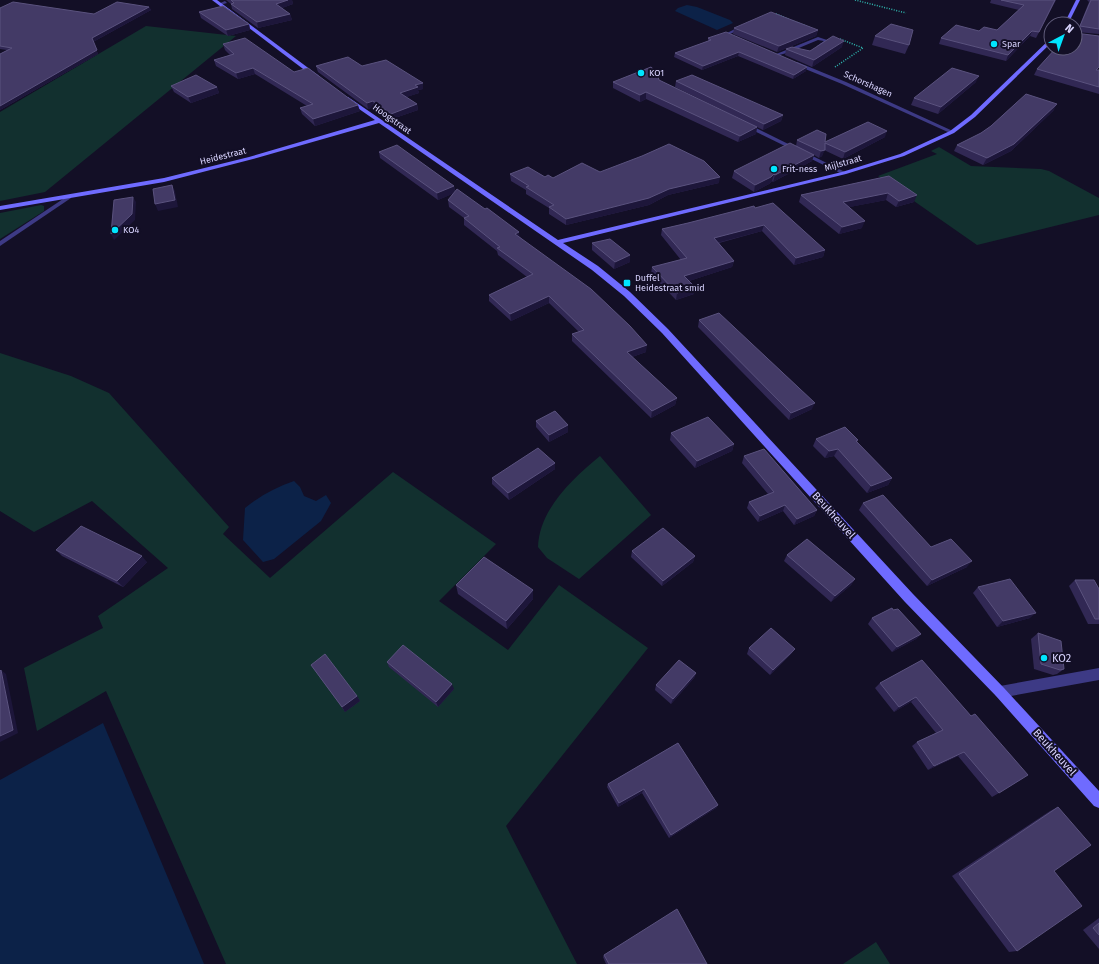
<svg xmlns="http://www.w3.org/2000/svg" width="1099" height="964" viewBox="0 0 1099 964" font-family="'Fira Sans',sans-serif">
  <style>
    .green { fill: #12302f }
    .water { fill: #0c2248 }
    .lines { fill: none; stroke-linecap: round; stroke-linejoin: round }
    .path { stroke: #2fb8b0; stroke-width: 1.5; stroke-dasharray: 1 1.5; stroke-linecap: butt }
    .lane { fill: #3d3a85; fill-rule: evenodd }
    .street { fill: #3d3a85; fill-rule: evenodd }
    .secondary { fill: #6f6bff; fill-rule: evenodd }
    .wall { fill: #312854 }
    .shaded-wall { fill: #1d163a }
    .building { fill: #433a66; stroke: #5a527e }
    .poi-dot { fill: #00e5ff; stroke: #130f26; stroke-width: 1.5 }
    .labels { text-anchor: middle; stroke-width: 4; stroke-linejoin: round; paint-order: stroke }
    .far-poi-label { font-size: 9px; fill: #d9d4ff; stroke: #130f26; text-anchor: start }
    .far-street-label { font-size: 9px; fill: #d9d4ff; stroke: #130f26 }
    .street-label { font-size: 11px; fill: #d9d4ff; stroke: #130f26 }
    .poi-label { font-size: 11px; fill: #d9d4ff; stroke: #130f26; text-anchor: start }
  </style>
  <rect width="100%" height="100%" fill="#130f26"/>
  <g class="green">
    <path d="M 146,26 L 236,36 L 45,192 L 0,201 L 0,112 Z"/>
    <path d="M 939,147 L 971,166 L 1041,169 L 1049,171 L 1099,198 L 1099,215 L 977,245 L 878,176 L 937,154 L 931,151 Z"/>
    <path d="M 41,205 L 44,206 L 44,211 L 0,239 L 0,213 Z"/>
    <path d="M 0,353 L 71,376 L 109,393 L 229,527 L 223,534 L 270,578 L 393,472 L 496,544 L 439,601 L 508,650 L 559,585 L 648,648 L 506,826 L 577,964 L 226,964 L 106,691 L 37,731 L 24,668 L 103,628 L 98,616 L 168,568 L 92,501 L 34,532 L 0,511 Z"/>
    <path d="M 600,456 L 651,515 L 579,579 L 547,558 L 538,547 C 539,510 572,479 600,456 Z"/>
    <path d="M 876,942 L 890,964 L 843,964 Z"/>
  </g>
  <g class="water">
    <path d="M 687,5 L 697,7 L 730,20 L 733,23 L 717,30 L 675,11 L 678,8 Z"/>
    <path d="M 294,481 L 300,487 L 304,496 L 316,501 L 326,495 L 331,503 L 321,521 L 274,559 L 263,562 L 243,540 L 245,508 C 260,496 276,487 294,481 Z"/>
    <path d="M 103,723 L 204,964 L 0,964 L 0,780 Z"/>
  </g>
  <g class="lines">
    <g class="path">
      <path d="M 855,0 L 906,13"/>
      <path d="M 776,14 L 813,29"/>
      <path d="M 835,67 L 863,48 L 840,39"/>
    </g>
    <g class="lane">
      <path d="M 743,25 L 747,26 L 730,34 L 732,37 L 728,37 L 725,34 Z"/>
      <path d="M 818,37 L 830,41 L 819,48 L 817,48 L 817,46 L 824,41 L 818,40 L 794,50 L 799,51 L 799,53 L 790,52 L 776,56 L 774,55 Z"/>
    </g>
    <g class="street">
      <path d="M 225,1 L 227,3 L 220,5 L 218,4 Z"/>
      <path d="M 793,62 L 797,62 L 846,82 L 955,132 L 950,133 L 842,84 L 793,64 Z"/>
      <path d="M 742,123 L 746,123 L 847,173 L 842,174 L 742,125 Z"/>
      <path d="M 69,195 L 71,196 L 71,198 L 0,246 L 0,241 Z"/>
      <path d="M 1099,668 L 1099,680 L 1000,698 L 996,696 L 994,692 L 996,688 L 1000,686 Z"/>
    </g>
    <g class="secondary">
      <path d="M 212,0 L 217,0 L 319,76 L 319,78 L 315,78 Z"/>
      <path d="M 1076,0 L 1080,0 L 1068,24 L 1064,24 Z"/>
      <path d="M 1051,38 L 1051,43 L 975,117 L 954,133 L 904,156 L 846,174 L 563,243 L 598,266 L 630,292 L 668,329 L 913,594 L 1004,688 L 1099,791 L 1099,808 L 1094,806 L 996,696 L 905,602 L 662,333 L 624,296 L 592,270 L 379,123 L 253,159 L 164,182 L 0,210 L 0,206 L 164,178 L 249,157 L 375,120 L 346,100 L 345,99 L 348,97 L 558,240 L 842,172 L 900,154 L 950,131 L 971,115 Z"/>
    </g>
  </g>
  <g class="wall">
    <path d="M 226,0 L 292,0 L 293,4 L 282,8 L 290,14 L 292,20 L 258,28 L 232,9 L 231,4 Z"/>
    <path d="M 991,0 L 1056,0 L 1036,38 L 1030,36 L 1006,61 L 939,44 L 941,38 L 979,31 L 997,30 L 1019,10 L 990,3 Z"/>
    <path d="M 1087,0 L 1099,0 L 1099,34 L 1077,32 L 1089,2 Z"/>
    <path d="M 149,7 L 151,10 L 93,42 L 98,54 L 0,110 L 0,54 L 7,50 L 0,49 L 0,8 L 94,14 Z"/>
    <path d="M 199,12 L 249,24 L 250,30 L 228,36 L 201,18 Z"/>
    <path d="M 734,28 L 818,30 L 816,36 L 777,52 L 733,34 Z"/>
    <path d="M 875,36 L 909,45 L 905,54 L 872,45 Z"/>
    <path d="M 708,38 L 806,71 L 793,79 L 738,56 L 702,70 L 674,57 L 675,53 L 708,41 Z"/>
    <path d="M 223,44 L 294,72 L 360,111 L 315,126 L 302,114 L 300,108 L 307,106 L 255,74 L 238,79 L 216,66 L 214,60 L 230,55 L 225,50 Z"/>
    <path d="M 842,47 L 812,67 L 785,55 L 786,49 L 810,51 Z"/>
    <path d="M 316,66 L 362,66 L 423,83 L 423,89 L 418,90 L 419,93 L 406,97 L 417,104 L 418,110 L 392,119 L 374,107 L 368,109 L 318,72 Z"/>
    <path d="M 1037,69 L 1099,70 L 1099,94 L 1034,75 Z"/>
    <path d="M 659,80 L 757,127 L 675,87 L 676,81 L 783,115 L 781,121 L 763,130 L 757,127 L 756,134 L 738,142 L 646,99 L 640,102 L 613,88 L 613,82 Z"/>
    <path d="M 976,82 L 938,114 L 911,105 L 914,98 Z"/>
    <path d="M 171,86 L 217,87 L 219,93 L 191,103 L 174,92 Z"/>
    <path d="M 1054,110 L 1011,151 L 983,165 L 954,151 L 957,145 Z"/>
    <path d="M 885,137 L 843,159 L 824,150 L 822,156 L 819,158 L 814,155 L 812,161 L 773,182 L 772,181 L 769,184 L 754,192 L 732,178 L 734,171 L 796,146 L 797,140 L 825,142 Z"/>
    <path d="M 379,152 L 454,186 L 455,192 L 520,237 L 646,352 L 632,357 L 677,398 L 675,405 L 651,418 L 572,341 L 572,334 L 579,332 L 549,303 L 511,321 L 489,301 L 489,295 L 527,277 L 498,255 L 497,251 L 464,225 L 464,218 L 449,207 L 448,200 L 454,193 L 438,200 L 380,158 Z"/>
    <path d="M 600,172 L 719,183 L 668,195 L 649,205 L 566,225 L 549,214 L 549,208 L 526,194 L 526,190 L 511,181 L 510,174 L 553,178 Z"/>
    <path d="M 889,176 L 914,202 L 896,207 L 886,200 L 849,207 L 862,228 L 839,234 L 799,202 L 801,195 Z"/>
    <path d="M 755,208 L 825,250 L 823,257 L 794,265 L 762,231 L 719,243 L 734,261 L 732,267 L 689,281 L 694,294 L 676,300 L 651,274 L 652,267 L 681,260 L 661,235 L 662,229 L 688,223 Z"/>
    <path d="M 592,243 L 630,262 L 614,269 L 592,250 Z"/>
    <path d="M 699,320 L 812,409 L 789,420 L 698,327 Z"/>
    <path d="M 536,421 L 568,425 L 568,432 L 549,442 L 536,427 Z"/>
    <path d="M 671,433 L 734,444 L 732,451 L 695,468 L 670,440 Z"/>
    <path d="M 816,439 L 858,440 L 857,442 L 892,478 L 888,485 L 867,493 L 834,456 L 825,458 L 813,446 Z"/>
    <path d="M 744,456 L 817,510 L 814,516 L 794,525 L 783,511 L 758,522 L 747,508 L 749,502 L 768,494 L 742,463 Z"/>
    <path d="M 555,463 L 555,469 L 509,500 L 492,484 L 492,478 Z"/>
    <path d="M 863,503 L 931,547 L 967,567 L 927,586 L 859,510 Z"/>
    <path d="M 56,550 L 147,562 L 123,587 L 62,556 Z"/>
    <path d="M 632,551 L 695,556 L 693,562 L 662,586 L 631,557 Z"/>
    <path d="M 787,555 L 855,579 L 851,585 L 831,602 L 784,561 Z"/>
    <path d="M 1075,580 L 1099,589 L 1099,624 L 1088,624 L 1069,586 Z"/>
    <path d="M 456,585 L 533,590 L 533,599 L 507,629 L 458,594 Z"/>
    <path d="M 978,587 L 1030,618 L 997,627 L 973,593 Z"/>
    <path d="M 872,618 L 921,634 L 916,639 L 892,652 L 868,624 Z"/>
    <path d="M 1038,633 L 1064,669 L 1057,674 L 1053,675 L 1034,669 L 1031,639 Z"/>
    <path d="M 749,648 L 795,649 L 791,654 L 770,675 L 747,654 Z"/>
    <path d="M 922,660 L 999,793 L 992,797 L 958,756 L 928,770 L 912,746 L 917,742 L 936,733 L 911,702 L 894,712 L 875,688 L 880,683 Z"/>
    <path d="M 387,662 L 454,689 L 438,707 L 389,667 Z"/>
    <path d="M 311,665 L 357,696 L 360,701 L 345,712 Z"/>
    <path d="M 696,673 L 694,678 L 671,704 L 655,690 L 656,685 Z"/>
    <path d="M 678,743 L 718,805 L 716,808 L 669,838 L 642,793 L 618,807 L 607,787 L 608,784 Z"/>
    <path d="M 1058,807 L 1054,871 L 1017,951 L 1009,952 L 952,876 L 1050,811 Z"/>
    <path d="M 1099,918 L 1099,949 L 1083,930 Z"/>
    <path d="M 604,955 L 707,964 L 606,964 L 603,957 Z"/>
  </g>
  <g class="shaded-wall">
    <path d="M 288,0 L 292,0 L 293,4 L 277,10 L 276,4 Z"/>
    <path d="M 149,7 L 151,10 L 93,42 L 98,54 L 0,110 L 0,106 L 92,38 Z"/>
    <path d="M 290,14 L 292,20 L 258,28 L 257,22 Z"/>
    <path d="M 249,24 L 250,30 L 228,36 L 226,30 Z"/>
    <path d="M 818,30 L 816,36 L 777,52 L 779,46 Z"/>
    <path d="M 1032,31 L 1030,36 L 1006,61 L 1008,55 Z"/>
    <path d="M 844,41 L 842,47 L 812,67 L 814,60 Z"/>
    <path d="M 739,52 L 738,56 L 702,70 L 703,66 Z"/>
    <path d="M 807,67 L 806,71 L 793,79 L 794,75 Z"/>
    <path d="M 253,68 L 255,74 L 238,79 L 236,73 Z"/>
    <path d="M 979,76 L 976,82 L 938,114 L 941,107 Z"/>
    <path d="M 423,83 L 423,89 L 418,90 L 419,93 L 401,99 L 400,93 L 415,85 Z"/>
    <path d="M 217,87 L 219,93 L 191,103 L 188,97 Z"/>
    <path d="M 646,92 L 646,99 L 640,102 L 640,95 Z"/>
    <path d="M 373,101 L 374,107 L 368,109 L 367,103 Z"/>
    <path d="M 417,104 L 418,110 L 392,119 L 391,114 Z"/>
    <path d="M 1057,104 L 1054,110 L 1011,151 L 983,165 L 987,158 Z"/>
    <path d="M 358,105 L 360,111 L 315,126 L 313,119 Z"/>
    <path d="M 783,115 L 781,121 L 763,130 L 764,124 Z"/>
    <path d="M 757,127 L 756,134 L 738,142 L 740,136 Z"/>
    <path d="M 887,131 L 885,137 L 843,159 L 845,152 Z"/>
    <path d="M 825,150 L 822,156 L 819,158 L 821,151 Z"/>
    <path d="M 814,155 L 812,161 L 773,182 L 775,175 Z"/>
    <path d="M 774,174 L 772,181 L 769,184 L 754,192 L 755,185 Z"/>
    <path d="M 720,177 L 719,183 L 668,195 L 649,205 L 566,225 L 566,219 L 669,189 Z"/>
    <path d="M 172,185 L 175,191 L 178,207 L 158,211 L 155,204 Z"/>
    <path d="M 454,186 L 455,193 L 438,200 L 437,193 Z"/>
    <path d="M 888,193 L 886,200 L 840,209 L 843,202 Z"/>
    <path d="M 917,195 L 914,202 L 896,207 L 899,201 Z"/>
    <path d="M 133,197 L 136,202 L 135,220 L 114,240 L 111,234 Z"/>
    <path d="M 865,221 L 862,228 L 839,234 L 842,227 Z"/>
    <path d="M 764,225 L 762,231 L 713,244 L 714,238 Z"/>
    <path d="M 519,232 L 520,239 L 515,234 Z"/>
    <path d="M 825,250 L 823,257 L 794,265 L 796,258 Z"/>
    <path d="M 630,255 L 630,262 L 614,269 L 615,262 Z"/>
    <path d="M 734,261 L 732,267 L 683,283 L 684,276 Z"/>
    <path d="M 695,287 L 694,294 L 676,300 L 677,293 Z"/>
    <path d="M 549,296 L 549,303 L 511,321 L 510,314 Z"/>
    <path d="M 647,345 L 646,352 L 626,359 L 627,352 Z"/>
    <path d="M 677,398 L 675,405 L 651,418 L 652,411 Z"/>
    <path d="M 815,403 L 812,409 L 789,420 L 791,413 Z"/>
    <path d="M 568,425 L 568,432 L 549,442 L 549,435 Z"/>
    <path d="M 734,444 L 732,451 L 695,468 L 697,461 Z"/>
    <path d="M 838,449 L 834,456 L 825,458 L 829,451 Z"/>
    <path d="M 555,463 L 555,469 L 509,500 L 508,493 Z"/>
    <path d="M 892,478 L 888,485 L 867,493 L 871,486 Z"/>
    <path d="M 785,505 L 783,511 L 758,522 L 760,516 Z"/>
    <path d="M 817,510 L 814,516 L 794,525 L 797,519 Z"/>
    <path d="M 142,556 L 147,562 L 123,587 L 117,581 Z"/>
    <path d="M 695,556 L 693,562 L 662,586 L 663,581 Z"/>
    <path d="M 972,561 L 967,567 L 927,586 L 932,580 Z"/>
    <path d="M 855,579 L 851,585 L 831,602 L 835,596 Z"/>
    <path d="M 533,590 L 533,599 L 507,629 L 506,621 Z"/>
    <path d="M 1036,613 L 1030,618 L 997,627 L 1003,621 Z"/>
    <path d="M 921,634 L 916,639 L 892,652 L 897,647 Z"/>
    <path d="M 795,649 L 791,654 L 770,675 L 773,670 Z"/>
    <path d="M 1,670 L 6,674 L 18,733 L 0,742 Z"/>
    <path d="M 696,673 L 694,678 L 671,704 L 673,699 Z"/>
    <path d="M 452,684 L 454,689 L 438,707 L 436,702 Z"/>
    <path d="M 357,696 L 360,701 L 345,712 L 342,707 Z"/>
    <path d="M 916,697 L 911,702 L 894,712 L 899,707 Z"/>
    <path d="M 964,752 L 958,756 L 928,770 L 934,766 Z"/>
    <path d="M 644,789 L 642,793 L 618,807 L 619,803 Z"/>
    <path d="M 718,805 L 716,808 L 669,838 L 671,835 Z"/>
  </g>
  <g class="building">
    <path d="M 231,0 L 288,0 L 276,4 L 290,14 L 257,22 L 231,4 L 234,3 Z"/>
    <path d="M 1001,0 L 1055,0 L 1039,32 L 1032,31 L 1008,55 L 941,38 L 956,25 L 979,31 L 984,27 L 997,30 L 1024,5 Z"/>
    <path d="M 1091,0 L 1099,0 L 1099,29 L 1080,26 Z"/>
    <path d="M 13,2 L 94,14 L 117,2 L 149,7 L 92,38 L 97,50 L 0,106 L 0,54 L 12,48 L 0,46 L 0,8 Z"/>
    <path d="M 223,6 L 249,24 L 226,30 L 199,12 Z"/>
    <path d="M 771,12 L 818,30 L 779,46 L 734,28 Z"/>
    <path d="M 891,24 L 913,30 L 909,45 L 875,36 Z"/>
    <path d="M 726,32 L 807,67 L 794,75 L 739,52 L 703,66 L 675,53 L 711,40 L 708,38 Z"/>
    <path d="M 1075,33 L 1099,36 L 1099,67 L 1096,70 L 1099,70 L 1099,87 L 1037,69 L 1056,48 L 1075,48 Z"/>
    <path d="M 833,36 L 844,41 L 814,60 L 786,49 L 792,47 L 810,51 Z"/>
    <path d="M 245,38 L 294,72 L 308,68 L 358,105 L 313,119 L 300,108 L 313,104 L 253,68 L 236,73 L 214,60 L 234,54 L 223,44 Z"/>
    <path d="M 348,57 L 362,66 L 386,60 L 423,83 L 415,85 L 418,87 L 400,93 L 417,104 L 391,114 L 373,101 L 367,103 L 316,66 Z"/>
    <path d="M 651,67 L 660,75 L 658,77 L 659,80 L 757,127 L 740,136 L 646,92 L 640,95 L 613,82 Z"/>
    <path d="M 952,68 L 979,76 L 941,107 L 914,98 Z"/>
    <path d="M 196,75 L 217,87 L 188,97 L 171,86 Z"/>
    <path d="M 692,75 L 783,115 L 764,124 L 676,81 Z"/>
    <path d="M 1026,94 L 1057,104 L 1014,144 L 987,158 L 957,145 L 981,133 L 991,126 Z"/>
    <path d="M 868,122 L 887,131 L 845,152 L 825,143 L 825,150 L 821,151 L 797,140 L 817,130 L 826,134 L 825,142 Z"/>
    <path d="M 790,143 L 814,155 L 775,175 L 774,174 L 771,177 L 755,185 L 734,171 Z"/>
    <path d="M 669,144 L 704,161 L 720,177 L 669,189 L 649,198 L 566,219 L 549,207 L 554,205 L 526,187 L 529,186 L 510,174 L 528,167 L 545,177 L 548,175 L 553,178 L 582,163 L 600,172 L 642,156 Z"/>
    <path d="M 397,145 L 454,186 L 437,193 L 379,152 Z"/>
    <path d="M 889,176 L 917,195 L 899,201 L 888,193 L 843,202 L 865,221 L 842,227 L 801,195 Z"/>
    <path d="M 172,185 L 175,200 L 155,204 L 153,189 Z"/>
    <path d="M 457,189 L 485,209 L 487,208 L 519,232 L 515,234 L 591,289 L 630,326 L 647,345 L 627,352 L 677,398 L 652,411 L 572,334 L 584,330 L 549,296 L 510,314 L 489,295 L 533,274 L 497,248 L 500,247 L 464,218 L 469,216 L 448,200 Z"/>
    <path d="M 133,197 L 132,214 L 111,234 L 114,200 Z"/>
    <path d="M 773,203 L 825,250 L 796,258 L 764,225 L 714,238 L 734,261 L 684,276 L 695,287 L 677,293 L 652,267 L 687,258 L 662,229 L 688,223 L 735,211 L 754,206 L 755,208 Z"/>
    <path d="M 610,239 L 630,255 L 615,262 L 592,243 Z"/>
    <path d="M 719,313 L 815,403 L 791,413 L 699,320 Z"/>
    <path d="M 555,411 L 568,425 L 549,435 L 536,421 Z"/>
    <path d="M 708,417 L 734,444 L 697,461 L 671,433 Z"/>
    <path d="M 845,427 L 858,440 L 856,441 L 892,478 L 871,486 L 838,449 L 829,451 L 816,439 Z"/>
    <path d="M 538,448 L 555,463 L 508,493 L 492,478 Z"/>
    <path d="M 764,449 L 817,510 L 797,519 L 785,505 L 760,516 L 749,502 L 774,492 L 744,456 Z"/>
    <path d="M 883,495 L 931,547 L 951,539 L 972,561 L 932,580 L 863,503 Z"/>
    <path d="M 81,526 L 142,556 L 117,581 L 56,550 Z"/>
    <path d="M 663,528 L 695,556 L 663,581 L 632,551 Z"/>
    <path d="M 807,539 L 855,579 L 835,596 L 787,555 Z"/>
    <path d="M 484,557 L 533,590 L 506,621 L 456,585 Z"/>
    <path d="M 1010,579 L 1036,613 L 1003,621 L 978,587 Z"/>
    <path d="M 1075,580 L 1094,580 L 1099,589 L 1099,619 L 1095,619 Z"/>
    <path d="M 892,608 L 893,610 L 898,609 L 921,634 L 897,647 L 872,618 Z"/>
    <path d="M 771,628 L 795,649 L 773,670 L 749,648 Z"/>
    <path d="M 1038,633 L 1061,641 L 1064,669 L 1060,670 L 1041,664 Z"/>
    <path d="M 403,645 L 452,684 L 436,702 L 387,662 Z"/>
    <path d="M 325,654 L 357,696 L 342,707 L 311,665 Z"/>
    <path d="M 679,660 L 696,673 L 673,699 L 656,685 Z"/>
    <path d="M 922,660 L 971,716 L 975,714 L 1028,775 L 999,793 L 964,752 L 934,766 L 917,742 L 943,730 L 916,697 L 899,707 L 880,683 Z"/>
    <path d="M 1,670 L 13,730 L 0,736 L 0,671 Z"/>
    <path d="M 678,743 L 718,805 L 671,835 L 644,789 L 619,803 L 608,784 Z"/>
    <path d="M 1058,807 L 1091,845 L 1054,871 L 1082,906 L 1017,951 L 959,874 Z"/>
    <path d="M 677,909 L 707,964 L 609,964 L 604,955 Z"/>
    <path d="M 1099,923 L 1099,935 L 1093,928 Z"/>
  </g>
  <g class="poi-dot">
    <circle cx="994" cy="44" r="4"/>
    <circle cx="641" cy="73" r="4"/>
    <circle cx="774" cy="169" r="4"/>
    <circle cx="115" cy="230" r="4"/>
    <rect x="623" y="279" width="8" height="8" rx="2"/>
    <circle cx="1044" cy="658" r="4"/>
  </g>
  <g class="labels">
    <g class="far-poi-label">
      <text x="1002" y="47">Spar</text>
      <text x="649" y="76">KO1</text>
      <text x="782" y="172">Frit-ness</text>
      <text x="123" y="233">KO4</text>
      <text x="635" y="281">Duffel<tspan x="635" dy="10">Heidestraat smid</tspan></text>
    </g>
    <g class="far-street-label">
      <text transform="translate(868 84) rotate(24)" y="3">Schorshagen</text>
      <text transform="translate(392 119) rotate(35)" y="3">Hoogstraat</text>
      <text transform="translate(223 156) rotate(-14)" y="3">Heidestraat</text>
      <text transform="translate(843 163) rotate(-16)" y="3">Mijlstraat</text>
    </g>
    <g class="street-label">
      <text transform="translate(834 515) rotate(48)" y="4">Beukheuvel</text>
      <text transform="translate(1055 752) rotate(48)" y="4">Beukheuvel</text>
    </g>
    <g class="poi-label">
      <text x="1052" y="662">KO2</text>
    </g>
  </g>
  <g transform="translate(1063 36) rotate(41)"><circle r="19" fill="#130f26" stroke="#625e7d"/>
  <path d="M0-3L7 15L0 10L-7 15Z" fill="#00e5ff"/>
  <text y="-6" font-size="11" font-weight="bold" text-anchor="middle" fill="#d9d4ff">N</text>
  </g>
</svg>
